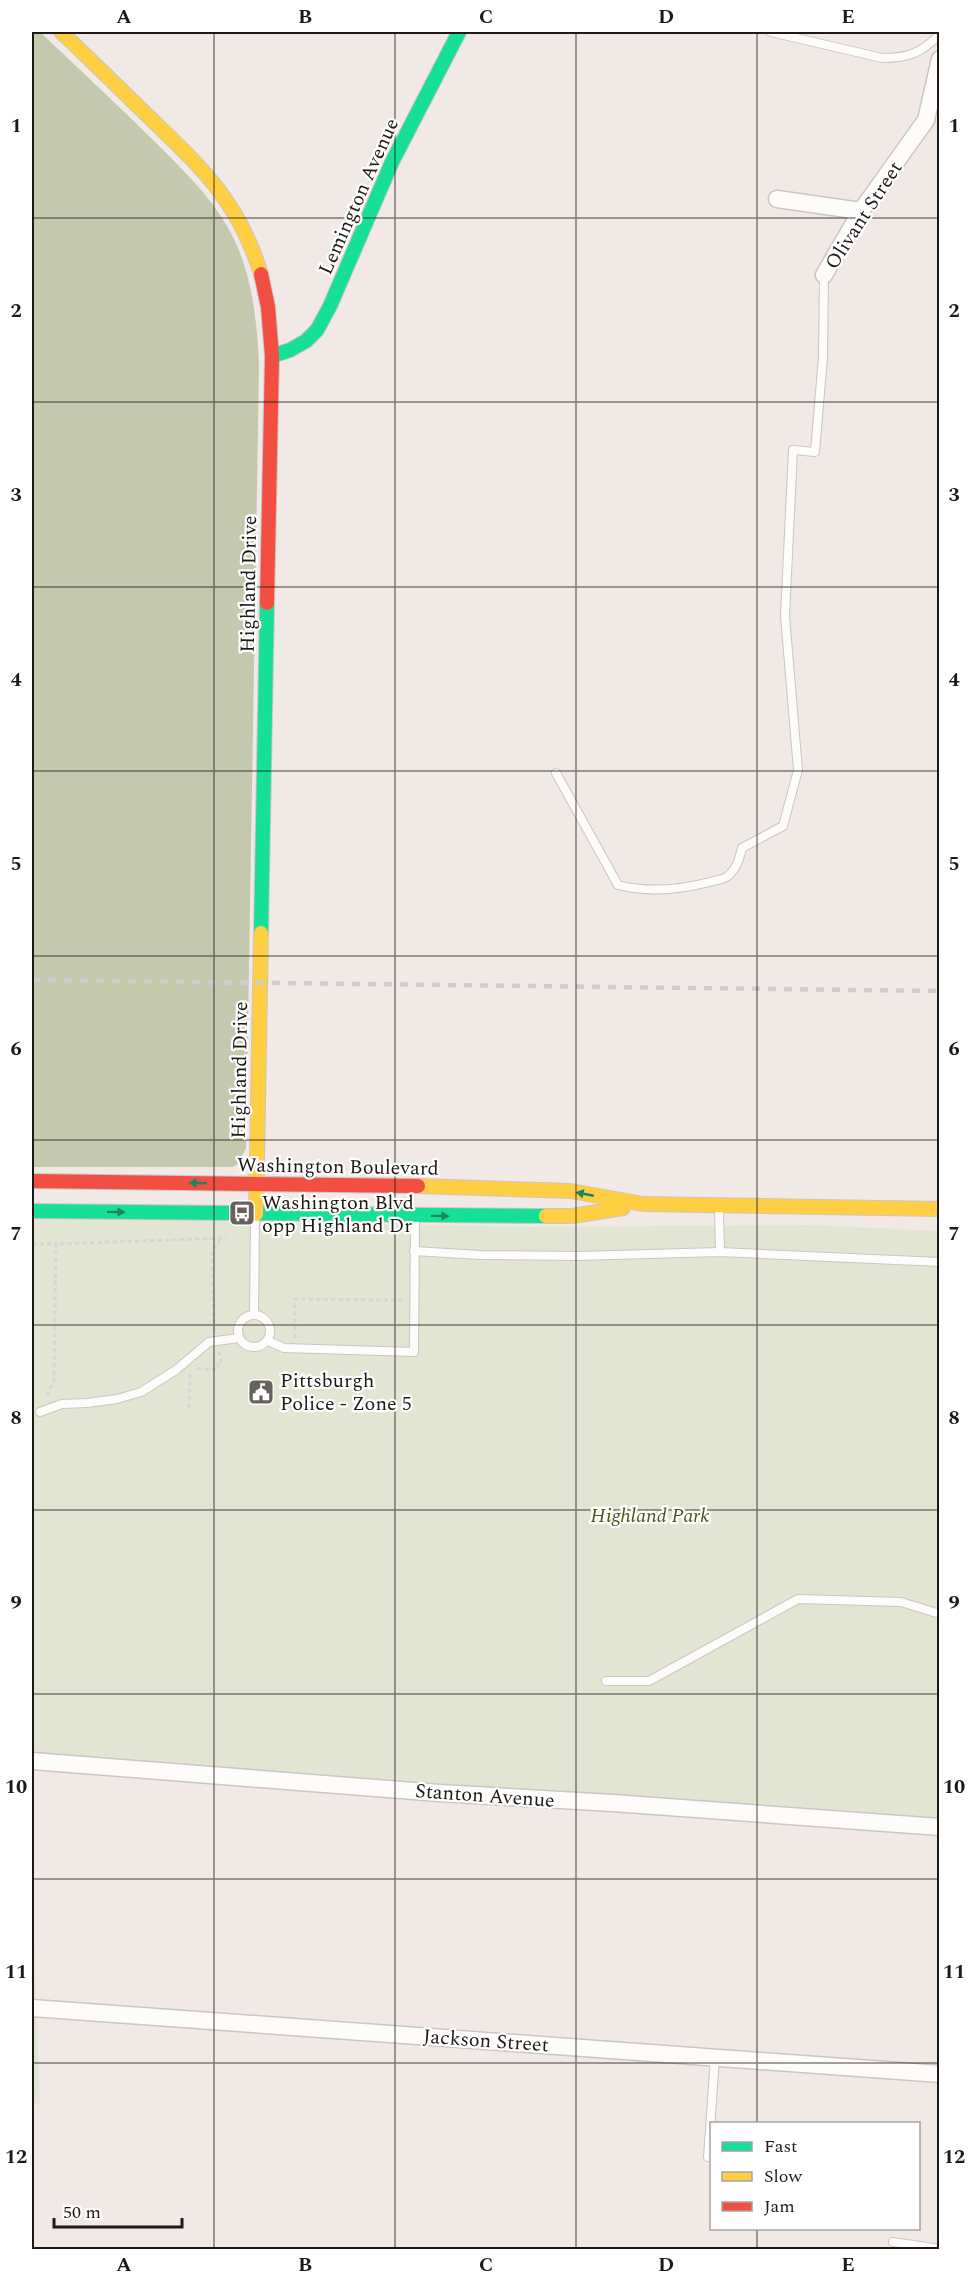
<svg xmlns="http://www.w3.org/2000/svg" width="971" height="2281" viewBox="0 0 971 2281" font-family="Spectral,serif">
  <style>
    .green { fill: #e3e5d3 }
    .forest { fill: #c4c9ae }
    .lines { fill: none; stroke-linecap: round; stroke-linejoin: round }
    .lane-casing { stroke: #ccc5c1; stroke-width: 10 }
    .street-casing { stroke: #ccc5c1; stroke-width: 19 }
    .fast-casing { stroke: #ccc5c1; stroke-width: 16 }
    .slow-casing { stroke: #ccc5c1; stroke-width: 16 }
    .jam-casing { stroke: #ccc5c1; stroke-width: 16 }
    .path { stroke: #d8d5d3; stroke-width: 3; stroke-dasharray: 4.5 3; stroke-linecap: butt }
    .lane { stroke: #fdfcfb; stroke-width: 8 }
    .street { stroke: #fdfcfb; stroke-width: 16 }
    .fast { stroke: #16e098; stroke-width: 14 }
    .slow { stroke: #ffcf43; stroke-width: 14 }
    .jam { stroke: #f24e42; stroke-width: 14 }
    .rail { stroke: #cfcdcc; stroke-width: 4.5; stroke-dasharray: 8 8; stroke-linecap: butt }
    .oneway { fill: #1a865e }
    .grid { fill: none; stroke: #1e1916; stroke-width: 1.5; stroke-opacity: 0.55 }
    .labels { text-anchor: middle; stroke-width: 4.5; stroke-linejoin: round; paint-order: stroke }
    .street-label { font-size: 20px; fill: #1e1916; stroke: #fff }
    .poi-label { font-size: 20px; fill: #1e1916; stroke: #fff; text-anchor: start }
    .park-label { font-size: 20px; font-style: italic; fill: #475813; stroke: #fff }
    .neatline { fill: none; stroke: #1e1916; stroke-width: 2 }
    .grid-label { font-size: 20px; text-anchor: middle; font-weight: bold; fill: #1e1916 }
  </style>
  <rect width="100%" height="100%" fill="#f1e9e5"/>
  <g class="green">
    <path d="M 32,1218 L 533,1227 L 810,1225 L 939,1231 L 939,1827 L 32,1761 Z"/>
    <path d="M 32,1888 L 40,2105 L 32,2104 Z"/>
  </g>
  <path class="forest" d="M 32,32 L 40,32 C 80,70 120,107 159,146 C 183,170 210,196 227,226 C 252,269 257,318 259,367 L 246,1148 L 238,1164 L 232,1167 L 32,1167 Z"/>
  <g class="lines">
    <defs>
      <g id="lane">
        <path d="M 771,32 L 882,58 C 909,58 921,53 940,34"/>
        <path d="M 556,773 L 618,885 C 649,893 679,890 710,882 C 716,880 723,880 728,876 C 737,868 739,860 742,848 L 783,826 L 798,770 L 785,616 L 793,450 L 815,452 L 823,357 L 824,275"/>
        <path d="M 719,1210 L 720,1252"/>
        <path d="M 414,1251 L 480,1255 L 578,1256 L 720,1252 L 940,1262"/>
        <circle cx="254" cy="1331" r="16"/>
        <path d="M 254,1315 L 255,1217"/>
        <path d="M 268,1341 L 284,1348 L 414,1352 L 415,1219"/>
        <path d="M 40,1412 L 62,1404 L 87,1403 L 117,1399 L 141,1392 L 176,1370 L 209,1342 L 239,1338"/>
        <path d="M 606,1681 L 649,1681 L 798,1599 L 901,1602 L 940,1614"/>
        <path d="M 708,2157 L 715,2058"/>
        <path d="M 893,2242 L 940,2249"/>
      </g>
      <g id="street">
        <path d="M 777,199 L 861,211"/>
        <path d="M 824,275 L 861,211 L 926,120 L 940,59"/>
        <path d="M 32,1761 L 439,1793 L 613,1803 L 940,1827"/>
        <path d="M 32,2008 L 940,2074"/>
      </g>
      <g id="fast">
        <path d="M 272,356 L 290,350 L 306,341 L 317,330 L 330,306 L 392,162 L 459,32"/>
        <path d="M 261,933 L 267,603"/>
        <path d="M 32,1211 L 546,1216"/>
      </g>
      <g id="slow">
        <path d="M 61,32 C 90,59 119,88 147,115 C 201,167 238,200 261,274"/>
        <path d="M 418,1186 L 571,1191 L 643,1204 L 940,1209"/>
        <path d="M 256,1214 L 261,933"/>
        <path d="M 546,1216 L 572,1216 L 623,1208"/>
      </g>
      <g id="jam">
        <path d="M 261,274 L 268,307 L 272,356 L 267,603"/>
        <path d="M 32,1181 L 418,1186"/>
      </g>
    </defs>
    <use href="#lane" class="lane-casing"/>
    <use href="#street" class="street-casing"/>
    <use href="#fast" class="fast-casing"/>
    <use href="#slow" class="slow-casing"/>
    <use href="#jam" class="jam-casing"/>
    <g class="path">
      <path d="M 32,1244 L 57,1244"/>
      <path d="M 214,1331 L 212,1250 L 219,1243 L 219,1238"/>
      <path d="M 295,1338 L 295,1299 L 403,1300"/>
      <path d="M 197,1369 L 218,1369 L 218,1361 L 221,1361 L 219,1352"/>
      <path d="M 47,1396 L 54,1380 L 56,1244 L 226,1238"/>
      <path d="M 189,1408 L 190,1374"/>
    </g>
    <use href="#lane" class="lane"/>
    <use href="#street" class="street"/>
    <use href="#fast" class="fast"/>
    <use href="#slow" class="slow"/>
    <use href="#jam" class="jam"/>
    <path class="rail" d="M 32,980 L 940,991"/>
  </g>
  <defs><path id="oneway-solid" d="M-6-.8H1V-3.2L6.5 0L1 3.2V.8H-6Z" transform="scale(1.5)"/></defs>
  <g class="oneway">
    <use href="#oneway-solid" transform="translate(198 1183) rotate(-179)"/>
    <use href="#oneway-solid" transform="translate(585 1194) rotate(-169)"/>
    <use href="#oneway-solid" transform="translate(116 1212) rotate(1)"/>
    <use href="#oneway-solid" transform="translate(440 1216) rotate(1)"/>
  </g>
  <path class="grid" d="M 214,32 L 214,2250M 395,32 L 395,2250M 576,32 L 576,2250M 757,32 L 757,2124M 32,218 L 940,218M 32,402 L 940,402M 32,587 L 940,587M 32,771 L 940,771M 32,956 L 940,956M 32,1140 L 940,1140M 32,1325 L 940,1325M 32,1510 L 940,1510M 32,1694 L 940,1694M 32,1879 L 940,1879M 32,2063 L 940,2063M 757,2228 L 757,2250"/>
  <defs>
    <symbol id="bus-square" viewBox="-11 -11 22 22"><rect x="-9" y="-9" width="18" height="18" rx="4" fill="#68625e" stroke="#fff"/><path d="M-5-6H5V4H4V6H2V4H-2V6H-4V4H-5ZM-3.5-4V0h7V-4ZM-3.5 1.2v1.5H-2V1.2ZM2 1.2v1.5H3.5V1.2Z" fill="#fff"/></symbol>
    <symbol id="civic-square" viewBox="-11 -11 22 22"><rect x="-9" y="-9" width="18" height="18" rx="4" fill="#68625e" stroke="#fff"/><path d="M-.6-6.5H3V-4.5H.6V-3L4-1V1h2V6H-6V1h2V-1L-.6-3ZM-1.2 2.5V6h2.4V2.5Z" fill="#fff"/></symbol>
  </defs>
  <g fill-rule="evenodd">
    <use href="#bus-square" x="227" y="1198" width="30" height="30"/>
    <use href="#civic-square" x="246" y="1377" width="30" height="30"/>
  </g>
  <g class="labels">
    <g class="street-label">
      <text transform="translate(358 196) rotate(-66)" y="7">Lemington Avenue</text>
      <text transform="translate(863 215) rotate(-57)" y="7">Olivant Street</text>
      <text transform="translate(248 584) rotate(-89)" y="7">Highland Drive</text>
      <text transform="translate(239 1070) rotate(-89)" y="7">Highland Drive</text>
      <text transform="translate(338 1166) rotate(1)" y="7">Washington Boulevard</text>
      <text transform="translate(485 1795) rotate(4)" y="7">Stanton Avenue</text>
      <text transform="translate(486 2040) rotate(4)" y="7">Jackson Street</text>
    </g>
    <g class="poi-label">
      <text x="262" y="1209">Washington Blvd<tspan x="262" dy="23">opp Highland Dr</tspan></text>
      <text x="280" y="1387">Pittsburgh<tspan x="280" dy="23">Police - Zone 5</tspan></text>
    </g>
    <g class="park-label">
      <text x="650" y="1522">Highland Park</text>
    </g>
  </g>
  <rect width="971" height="2281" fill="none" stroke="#ffffff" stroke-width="66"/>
  <rect x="710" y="2122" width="210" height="108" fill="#ffffff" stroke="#a5a3a2" stroke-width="1.5"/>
  <rect x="722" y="2142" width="30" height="9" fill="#16e098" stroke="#a5a3a2" stroke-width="1.5"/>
  <text x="764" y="2152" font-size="18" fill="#1e1916">Fast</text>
  <rect x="722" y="2172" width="30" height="9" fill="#ffcf43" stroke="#a5a3a2" stroke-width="1.5"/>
  <text x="764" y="2182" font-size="18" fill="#1e1916">Slow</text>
  <rect x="722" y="2202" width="30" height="9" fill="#f24e42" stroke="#a5a3a2" stroke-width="1.5"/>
  <text x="764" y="2212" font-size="18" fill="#1e1916">Jam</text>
  <path d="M54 2218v9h128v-9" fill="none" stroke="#1e1916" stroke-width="3"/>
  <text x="63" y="2218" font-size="18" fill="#1e1916" stroke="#ffffff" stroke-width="4.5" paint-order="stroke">50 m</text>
  <rect x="33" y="33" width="905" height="2215" class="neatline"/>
  <g class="grid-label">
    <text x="124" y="23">A</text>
    <text x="305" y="23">B</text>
    <text x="486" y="23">C</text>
    <text x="666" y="23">D</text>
    <text x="848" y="23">E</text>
    <text x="16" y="132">1</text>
    <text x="954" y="132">1</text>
    <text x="16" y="317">2</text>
    <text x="954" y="317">2</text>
    <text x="16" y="501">3</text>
    <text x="954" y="501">3</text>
    <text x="16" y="686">4</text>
    <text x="954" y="686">4</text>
    <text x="16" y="870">5</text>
    <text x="954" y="870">5</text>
    <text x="16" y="1055">6</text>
    <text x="954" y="1055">6</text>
    <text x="16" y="1240">7</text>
    <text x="954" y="1240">7</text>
    <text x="16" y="1424">8</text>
    <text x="954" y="1424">8</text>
    <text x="16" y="1609">9</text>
    <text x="954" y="1609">9</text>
    <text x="16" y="1793">10</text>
    <text x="954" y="1793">10</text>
    <text x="16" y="1978">11</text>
    <text x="954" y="1978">11</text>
    <text x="16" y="2163">12</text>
    <text x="954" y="2163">12</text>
    <text x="124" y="2271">A</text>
    <text x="305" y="2271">B</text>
    <text x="486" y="2271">C</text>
    <text x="666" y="2271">D</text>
    <text x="848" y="2271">E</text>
  </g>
</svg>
